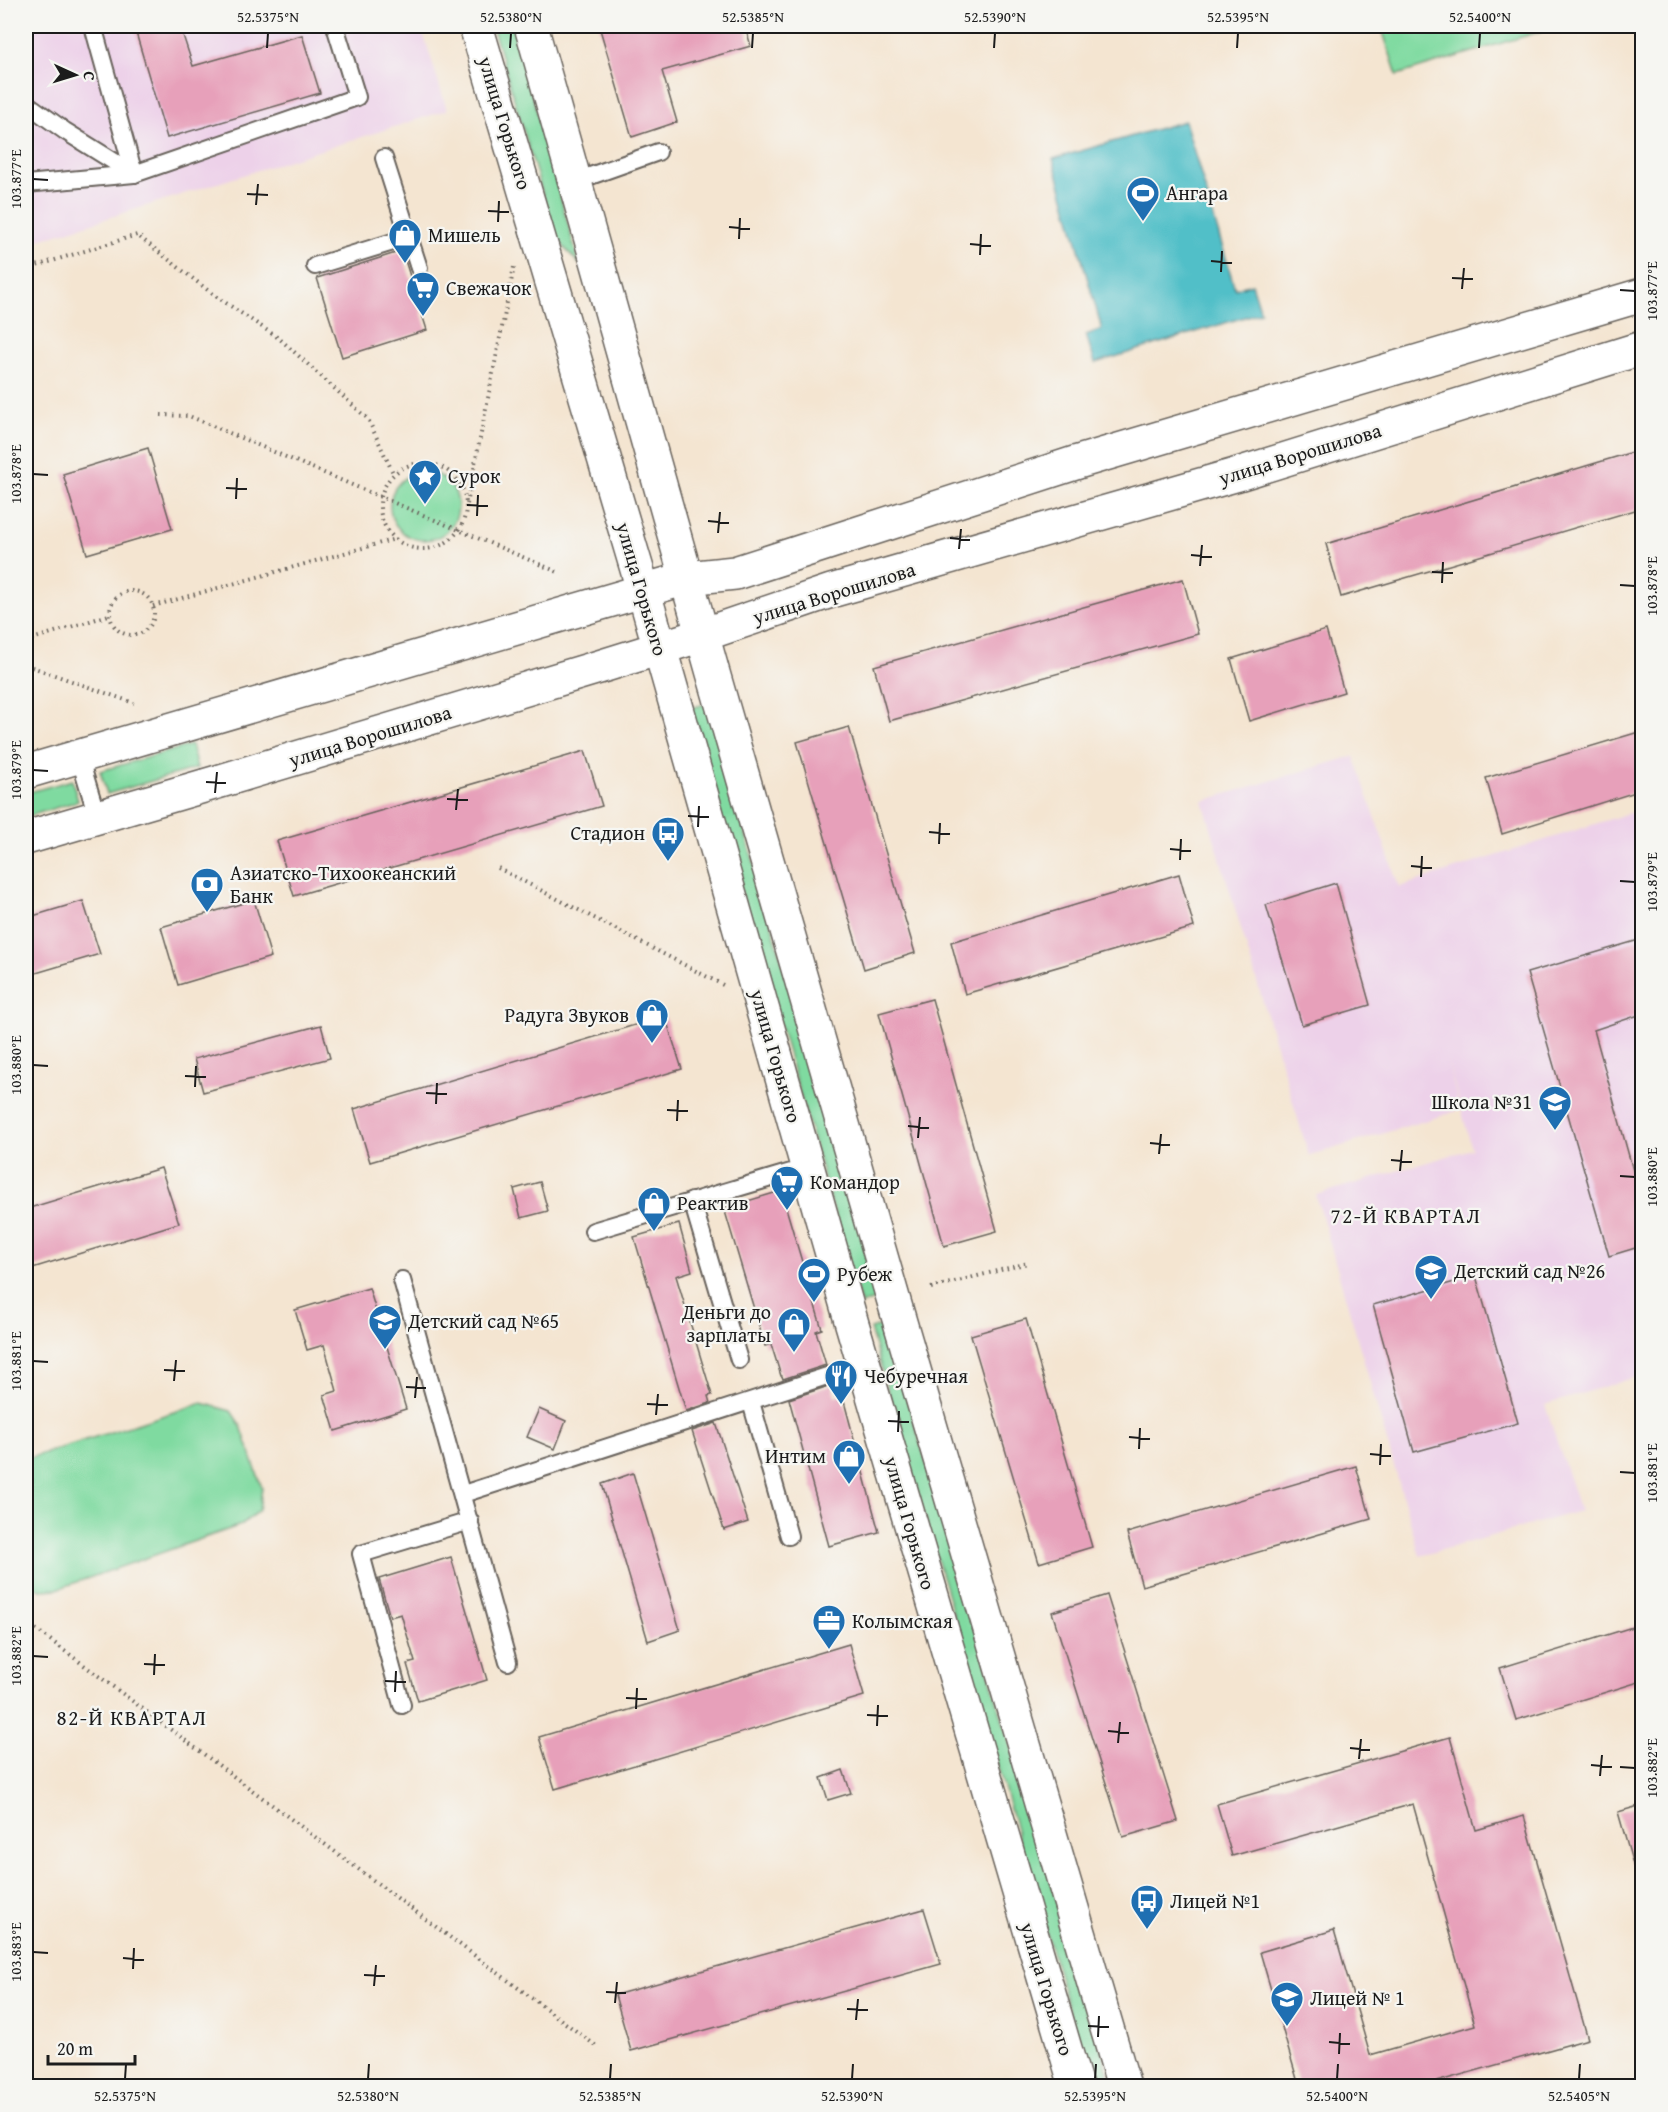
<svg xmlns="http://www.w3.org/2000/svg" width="1668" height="2112" viewBox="0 0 1668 2112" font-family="'Gentium Book Plus',serif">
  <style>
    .built { fill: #edd1e9 }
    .green { fill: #7fdaa0; stroke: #4e7b5e; stroke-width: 1.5 }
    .water { fill: #51bfc8; stroke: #366e72; stroke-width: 1.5 }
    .building { fill: #e7a0ba }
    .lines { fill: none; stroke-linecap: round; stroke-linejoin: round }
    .lane-casing { stroke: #68625b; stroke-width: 20 }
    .street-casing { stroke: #68625b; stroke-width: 36 }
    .secondary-casing { stroke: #68625b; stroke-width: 36 }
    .path { stroke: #68625b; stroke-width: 4; stroke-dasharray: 1.5 4.5; stroke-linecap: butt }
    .lane { stroke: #fff; stroke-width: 16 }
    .street { stroke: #fff; stroke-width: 33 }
    .secondary { stroke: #fff; stroke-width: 33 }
    .ticks { fill: none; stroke: #1c1c1c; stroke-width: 2 }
    .labels { text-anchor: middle; stroke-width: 4.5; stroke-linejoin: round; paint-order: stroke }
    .street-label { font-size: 20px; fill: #1c1c1c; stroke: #f6f6f2 }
    .poi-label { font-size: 20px; fill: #1c1c1c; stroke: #f6f6f2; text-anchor: start }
    .neighbourhood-label { font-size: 21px; letter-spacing: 1.5px; fill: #1c1c1c; stroke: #f6f6f2 }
    .neatline { fill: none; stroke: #1c1c1c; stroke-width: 2 }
    .ticks-label { font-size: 15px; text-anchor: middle; fill: #1c1c1c }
  </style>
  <rect width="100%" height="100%" fill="#f6f6f2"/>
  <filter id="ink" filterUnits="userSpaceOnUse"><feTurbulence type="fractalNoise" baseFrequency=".0167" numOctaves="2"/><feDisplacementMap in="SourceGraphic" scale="12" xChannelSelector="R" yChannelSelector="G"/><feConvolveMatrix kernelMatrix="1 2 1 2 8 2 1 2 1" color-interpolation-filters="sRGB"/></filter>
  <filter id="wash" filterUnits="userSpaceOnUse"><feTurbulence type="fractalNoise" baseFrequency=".008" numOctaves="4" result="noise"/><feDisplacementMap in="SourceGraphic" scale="24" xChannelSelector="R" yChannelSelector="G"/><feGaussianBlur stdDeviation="1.35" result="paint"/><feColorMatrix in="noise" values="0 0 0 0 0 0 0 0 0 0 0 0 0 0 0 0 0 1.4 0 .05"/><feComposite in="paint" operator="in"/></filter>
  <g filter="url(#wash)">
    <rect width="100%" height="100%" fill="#f4e5d1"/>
    <g class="built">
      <path d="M 26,26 L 421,26 L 447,110 L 26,244 Z"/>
      <path d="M 1354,756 L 1399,887 L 1642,809 L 1642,1375 L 1545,1405 L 1580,1511 L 1420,1556 L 1316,1195 L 1472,1149 L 1447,1058 L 1460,1110 L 1309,1156 L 1203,801 Z"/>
    </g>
    <g class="green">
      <path d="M 492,26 L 513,26 L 579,264 L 556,238 Z"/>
      <path d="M 1381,26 L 1558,26 L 1397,75 Z"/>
      <circle cx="424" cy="506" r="34"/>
      <path d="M 708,703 L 879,1299 L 861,1304 L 688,709 Z"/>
      <path d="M 191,745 L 197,768 L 107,794 L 100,771 Z"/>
      <path d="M 72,780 L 78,801 L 26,817 L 26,793 Z"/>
      <path d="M 885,1325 L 1112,2086 L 1091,2086 L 870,1329 Z"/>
      <path d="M 202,1403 L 231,1411 L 241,1426 L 262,1488 L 259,1510 L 241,1525 L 57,1589 L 41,1590 L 26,1584 L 26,1459 Z"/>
    </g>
    <path class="water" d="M 1185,121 L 1235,289 L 1252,284 L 1261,312 L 1095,363 L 1086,335 L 1102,329 L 1053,159 Z"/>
    <g id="blocks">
      <g class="building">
        <path d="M 134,26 L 180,26 L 193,66 L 302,35 L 320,93 L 167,138 Z"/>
        <path d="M 599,26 L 745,26 L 751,46 L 662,71 L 677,122 L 632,137 Z"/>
        <path d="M 402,251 L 427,330 L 342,357 L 317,278 Z"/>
        <path d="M 148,448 L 172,529 L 87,554 L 63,474 Z"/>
        <path d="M 1636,451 L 1642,475 L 1642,508 L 1341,597 L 1326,544 Z"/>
        <path d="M 1183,579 L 1198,634 L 889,721 L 874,666 Z"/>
        <path d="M 1326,630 L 1344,692 L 1249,721 L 1231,659 Z"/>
        <path d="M 849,727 L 915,953 L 864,969 L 797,742 Z"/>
        <path d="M 1642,731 L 1642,790 L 1502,834 L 1486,778 Z"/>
        <path d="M 585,751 L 602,806 L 294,896 L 277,841 Z"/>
        <path d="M 1179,874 L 1194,927 L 965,994 L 951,942 Z"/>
        <path d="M 1336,883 L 1370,1005 L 1302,1025 L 1266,905 Z"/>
        <path d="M 254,900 L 271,957 L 178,985 L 161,927 Z"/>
        <path d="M 83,901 L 100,954 L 26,976 L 26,918 Z"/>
        <path d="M 1642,939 L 1642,1014 L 1594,1030 L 1642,1203 L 1642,1246 L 1609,1256 L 1527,973 Z"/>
        <path d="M 932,999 L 997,1231 L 944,1246 L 879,1013 Z"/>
        <path d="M 665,1016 L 682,1069 L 370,1162 L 354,1109 Z"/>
        <path d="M 321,1025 L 330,1058 L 203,1092 L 194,1059 Z"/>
        <path d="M 161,1168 L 179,1223 L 26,1270 L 26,1209 Z"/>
        <path d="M 540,1182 L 548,1211 L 521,1218 L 514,1189 Z"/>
        <path d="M 781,1191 L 822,1329 L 816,1331 L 826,1365 L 783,1379 L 782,1376 L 781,1376 L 771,1344 L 765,1346 L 724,1208 Z"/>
        <path d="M 679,1224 L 692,1271 L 676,1276 L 712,1395 L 708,1396 L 710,1403 L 686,1411 L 634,1237 Z"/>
        <path d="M 1476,1276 L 1518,1423 L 1414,1452 L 1373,1305 Z"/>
        <path d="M 369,1288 L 406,1409 L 335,1431 L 324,1395 L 337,1391 L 324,1345 L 307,1350 L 295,1310 Z"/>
        <path d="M 1026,1319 L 1092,1547 L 1039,1563 L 971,1335 Z"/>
        <path d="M 832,1385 L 835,1396 L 842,1394 L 879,1532 L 829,1546 L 789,1399 Z"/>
        <path d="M 539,1409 L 566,1421 L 555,1449 L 527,1437 Z"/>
        <path d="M 716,1423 L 748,1522 L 724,1530 L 692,1431 Z"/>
        <path d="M 1356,1466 L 1371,1519 L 1142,1586 L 1127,1533 Z"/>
        <path d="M 633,1473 L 680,1630 L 648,1641 L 602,1484 Z"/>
        <path d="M 451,1557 L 487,1680 L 418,1701 L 407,1664 L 415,1662 L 401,1614 L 390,1617 L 379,1579 Z"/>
        <path d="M 1107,1595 L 1178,1821 L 1123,1837 L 1052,1612 Z"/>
        <path d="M 1642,1624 L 1642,1681 L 1516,1720 L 1500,1668 Z"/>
        <path d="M 849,1644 L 864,1696 L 555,1789 L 539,1737 Z"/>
        <path d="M 1450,1737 L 1476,1830 L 1524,1816 L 1588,2039 L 1422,2086 L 1299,2086 L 1260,1952 L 1334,1930 L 1370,2055 L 1475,2025 L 1413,1804 L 1232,1856 L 1217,1804 Z"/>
        <path d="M 843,1770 L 851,1793 L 828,1800 L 821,1778 Z"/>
        <path d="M 1642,1805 L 1642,1874 L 1636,1875 L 1618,1812 Z"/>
        <path d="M 924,1909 L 941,1964 L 631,2051 L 615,1995 Z"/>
      </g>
    </g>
  </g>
  <g filter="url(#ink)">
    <use href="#blocks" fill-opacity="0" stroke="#68625b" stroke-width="1.5"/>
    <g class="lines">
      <defs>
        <g id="lane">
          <path d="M 93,26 L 134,174"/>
          <path d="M 26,103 L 65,131 L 134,174"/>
          <path d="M 576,181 L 658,152"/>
          <path d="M 26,184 L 134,174 L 357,97 L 335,26"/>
          <path d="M 409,237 L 419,268"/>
          <path d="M 315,266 L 409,237 L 384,158"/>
          <path d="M 79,756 L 97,816"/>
          <path d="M 692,1201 L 739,1360"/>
          <path d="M 593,1231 L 808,1167"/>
          <path d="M 402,1280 L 508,1662"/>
          <path d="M 751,1402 L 789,1536"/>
          <path d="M 463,1494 L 864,1364"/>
          <path d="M 402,1705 L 361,1554 L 470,1521"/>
        </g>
        <g id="street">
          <path d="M 26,772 L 656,587 L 687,578 L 735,573 L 1078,462 L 1642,295"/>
          <path d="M 26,838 L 214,783 L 599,667 L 702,635 L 831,591 L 1235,475 L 1642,348"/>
        </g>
        <g id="secondary">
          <path d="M 476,26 L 647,603 L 852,1324 L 1076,2086"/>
          <path d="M 531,26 L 713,673 L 897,1312 L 1124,2086"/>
        </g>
      </defs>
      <use href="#lane" class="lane-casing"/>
      <use href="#street" class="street-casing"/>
      <use href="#secondary" class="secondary-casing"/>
      <g class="path">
        <path d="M 26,269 L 137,235 L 214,295 L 280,339 L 368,419 L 394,475"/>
        <path d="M 161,415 L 189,416 L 558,572"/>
        <circle cx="423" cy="506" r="43"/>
        <path d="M 467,504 L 514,267"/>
        <circle cx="132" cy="613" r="22"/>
        <path d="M 153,606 L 395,539"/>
        <path d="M 26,641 L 109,615"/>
        <path d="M 26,665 L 134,703"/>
        <path d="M 498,868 L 723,985"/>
        <path d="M 931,1288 L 1028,1263"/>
        <path d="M 26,1622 L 599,2048"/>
      </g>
      <use href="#lane" class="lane"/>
      <use href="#street" class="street"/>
      <use href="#secondary" class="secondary"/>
    </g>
  </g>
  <path class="ticks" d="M 267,48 L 268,33M 510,48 L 511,33M 752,48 L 753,33M 994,48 L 995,33M 1237,48 L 1238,33M 1479,48 L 1480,33M 33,179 L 48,180M 247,194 L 268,195M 256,205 L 258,184M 488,211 L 509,212M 498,222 L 499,201M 729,227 L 750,229M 739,239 L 740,218M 970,244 L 991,246M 980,255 L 981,234M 1211,261 L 1232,263M 1221,272 L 1222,251M 1452,278 L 1473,279M 1462,289 L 1464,268M 1620,290 L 1635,291M 33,474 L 48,475M 226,488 L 247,489M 236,499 L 237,478M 467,505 L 488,506M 477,516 L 478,495M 708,521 L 729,523M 718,533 L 720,512M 950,538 L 970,540M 959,549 L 961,529M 1191,555 L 1212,557M 1200,566 L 1202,545M 1432,572 L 1453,573M 1442,583 L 1443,562M 1620,585 L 1635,586M 33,770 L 48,771M 206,782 L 226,783M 215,793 L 217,772M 447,799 L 468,800M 456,810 L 458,789M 688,816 L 709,817M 698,827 L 699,806M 929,832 L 950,834M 939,844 L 940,823M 1170,849 L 1191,851M 1180,860 L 1181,839M 1411,866 L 1432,868M 1421,877 L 1422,856M 1620,881 L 1635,882M 33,1065 L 48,1066M 185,1076 L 206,1077M 195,1087 L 196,1066M 426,1093 L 447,1094M 436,1104 L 437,1083M 667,1110 L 688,1111M 677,1121 L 678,1100M 908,1126 L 929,1128M 918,1138 L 920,1117M 1150,1143 L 1170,1145M 1159,1154 L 1161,1134M 1391,1160 L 1412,1162M 1400,1171 L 1402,1150M 1620,1176 L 1635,1177M 33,1361 L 48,1362M 164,1370 L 185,1371M 174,1381 L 176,1360M 406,1387 L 426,1388M 415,1398 L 417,1377M 647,1404 L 668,1405M 656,1415 L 658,1394M 888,1421 L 909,1422M 898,1432 L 899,1411M 1129,1437 L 1150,1439M 1139,1449 L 1140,1428M 1370,1454 L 1391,1456M 1380,1465 L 1381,1444M 1620,1472 L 1635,1473M 33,1656 L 48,1657M 144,1664 L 165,1665M 154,1675 L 155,1654M 385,1681 L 406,1682M 395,1692 L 396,1671M 626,1698 L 647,1699M 636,1709 L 637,1688M 867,1715 L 888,1716M 877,1726 L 878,1705M 1108,1731 L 1129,1733M 1118,1743 L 1120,1722M 1350,1748 L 1370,1750M 1359,1759 L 1361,1739M 1591,1765 L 1612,1767M 1620,1767 L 1635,1768M 1600,1776 L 1602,1755M 33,1952 L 48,1953M 123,1958 L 144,1960M 133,1969 L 134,1948M 364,1975 L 385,1976M 374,1986 L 376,1965M 606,1992 L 626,1993M 615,2003 L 617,1982M 847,2009 L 868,2010M 856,2020 L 858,1999M 1088,2026 L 1109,2027M 1098,2037 L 1099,2016M 1329,2042 L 1350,2044M 1339,2054 L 1340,2033M 125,2079 L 126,2064M 368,2079 L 369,2064M 610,2079 L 611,2064M 852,2079 L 853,2064M 1095,2079 L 1096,2064M 1337,2079 L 1338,2064M 1579,2079 L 1580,2064"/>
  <defs>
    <symbol id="stadium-pin" viewBox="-11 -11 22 30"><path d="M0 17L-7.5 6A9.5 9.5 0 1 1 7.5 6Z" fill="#1f6fb2" stroke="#f6f6f2"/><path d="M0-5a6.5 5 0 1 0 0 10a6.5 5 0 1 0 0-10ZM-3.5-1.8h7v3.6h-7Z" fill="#fff"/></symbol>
    <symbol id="shop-pin" viewBox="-11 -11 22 30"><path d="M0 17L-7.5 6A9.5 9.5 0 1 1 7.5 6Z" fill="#1f6fb2" stroke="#f6f6f2"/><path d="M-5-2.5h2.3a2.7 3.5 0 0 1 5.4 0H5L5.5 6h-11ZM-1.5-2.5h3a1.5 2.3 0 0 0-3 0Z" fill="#fff"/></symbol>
    <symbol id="supermarket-pin" viewBox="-11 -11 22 30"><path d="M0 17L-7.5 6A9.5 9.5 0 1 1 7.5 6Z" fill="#1f6fb2" stroke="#f6f6f2"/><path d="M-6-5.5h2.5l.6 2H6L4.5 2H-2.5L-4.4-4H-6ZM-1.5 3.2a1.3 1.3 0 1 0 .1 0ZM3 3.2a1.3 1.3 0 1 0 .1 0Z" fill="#fff"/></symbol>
    <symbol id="sight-pin" viewBox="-11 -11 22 30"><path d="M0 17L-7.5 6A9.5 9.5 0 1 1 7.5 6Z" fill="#1f6fb2" stroke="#f6f6f2"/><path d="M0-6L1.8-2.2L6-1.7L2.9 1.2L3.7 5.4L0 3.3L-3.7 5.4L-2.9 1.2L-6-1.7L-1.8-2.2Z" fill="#fff"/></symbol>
    <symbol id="bus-pin" viewBox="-11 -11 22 30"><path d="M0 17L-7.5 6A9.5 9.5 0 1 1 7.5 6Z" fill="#1f6fb2" stroke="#f6f6f2"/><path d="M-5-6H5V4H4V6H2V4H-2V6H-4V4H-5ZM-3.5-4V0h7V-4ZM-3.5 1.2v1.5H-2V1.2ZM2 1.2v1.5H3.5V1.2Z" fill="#fff"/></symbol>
    <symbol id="bank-pin" viewBox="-11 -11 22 30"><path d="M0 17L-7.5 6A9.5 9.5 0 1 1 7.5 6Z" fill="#1f6fb2" stroke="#f6f6f2"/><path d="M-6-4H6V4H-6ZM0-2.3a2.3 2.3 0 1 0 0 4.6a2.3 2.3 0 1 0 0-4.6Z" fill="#fff"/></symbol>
    <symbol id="school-pin" viewBox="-11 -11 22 30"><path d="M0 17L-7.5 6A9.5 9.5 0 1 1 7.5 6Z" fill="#1f6fb2" stroke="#f6f6f2"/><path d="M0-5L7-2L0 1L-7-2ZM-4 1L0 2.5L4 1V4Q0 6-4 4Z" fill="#fff"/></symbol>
    <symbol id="restaurant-pin" viewBox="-11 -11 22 30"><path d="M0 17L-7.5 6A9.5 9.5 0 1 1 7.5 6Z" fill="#1f6fb2" stroke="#f6f6f2"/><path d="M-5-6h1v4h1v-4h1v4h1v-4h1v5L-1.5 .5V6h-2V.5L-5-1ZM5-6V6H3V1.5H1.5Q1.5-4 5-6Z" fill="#fff"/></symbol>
    <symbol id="office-pin" viewBox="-11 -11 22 30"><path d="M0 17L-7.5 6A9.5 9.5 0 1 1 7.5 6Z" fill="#1f6fb2" stroke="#f6f6f2"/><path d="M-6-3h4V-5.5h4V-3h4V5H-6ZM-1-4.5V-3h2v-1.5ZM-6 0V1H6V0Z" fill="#fff"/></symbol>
  </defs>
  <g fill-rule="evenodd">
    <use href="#stadium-pin" x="1124" y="174" width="38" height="52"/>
    <use href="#shop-pin" x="386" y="216" width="38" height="52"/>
    <use href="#supermarket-pin" x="404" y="269" width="38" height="52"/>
    <use href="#sight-pin" x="406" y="457" width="38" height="52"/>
    <use href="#bus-pin" x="649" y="814" width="38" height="52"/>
    <use href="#bank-pin" x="188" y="865" width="38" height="52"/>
    <use href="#shop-pin" x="633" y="996" width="38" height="52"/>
    <use href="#school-pin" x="1536" y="1083" width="38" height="52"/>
    <use href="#supermarket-pin" x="768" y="1163" width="38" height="52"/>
    <use href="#shop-pin" x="635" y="1184" width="38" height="52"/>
    <use href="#school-pin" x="1412" y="1252" width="38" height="52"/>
    <use href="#stadium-pin" x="795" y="1255" width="38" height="52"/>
    <use href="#school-pin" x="366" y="1302" width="38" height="52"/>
    <use href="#shop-pin" x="775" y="1305" width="38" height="52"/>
    <use href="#restaurant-pin" x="822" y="1357" width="38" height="52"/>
    <use href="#shop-pin" x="830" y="1437" width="38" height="52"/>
    <use href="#office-pin" x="810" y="1602" width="38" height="52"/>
    <use href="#bus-pin" x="1128" y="1882" width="38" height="52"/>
    <use href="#school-pin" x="1268" y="1979" width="38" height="52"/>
  </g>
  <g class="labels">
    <g class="street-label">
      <text transform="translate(505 123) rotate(73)" y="7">улица Горького</text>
      <text transform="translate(1300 454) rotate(-17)" y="7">улица Ворошилова</text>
      <text transform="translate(642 589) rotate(74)" y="7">улица Горького</text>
      <text transform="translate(834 593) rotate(-17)" y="7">улица Ворошилова</text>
      <text transform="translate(370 736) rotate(-17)" y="7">улица Ворошилова</text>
      <text transform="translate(776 1056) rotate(74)" y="7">улица Горького</text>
      <text transform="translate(910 1523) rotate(74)" y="7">улица Горького</text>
      <text transform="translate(1047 1989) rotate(73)" y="7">улица Горького</text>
    </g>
    <g class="poi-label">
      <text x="1166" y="200">Ангара</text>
      <text x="428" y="242">Мишель</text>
      <text x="446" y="295">Свежачок</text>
      <text x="448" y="483">Сурок</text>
      <text x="645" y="840" text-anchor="end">Стадион</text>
      <text x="230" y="880">Азиатско-Тихоокеанский<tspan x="230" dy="23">Банк</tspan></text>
      <text x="629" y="1022" text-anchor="end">Радуга Звуков</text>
      <text x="1532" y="1109" text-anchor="end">Школа №31</text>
      <text x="810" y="1189">Командор</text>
      <text x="677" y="1210">Реактив</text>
      <text x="1454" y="1278">Детский сад №26</text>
      <text x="837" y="1281">Рубеж</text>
      <text x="771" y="1319" text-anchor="end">Деньги до<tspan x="771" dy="23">зарплаты</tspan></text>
      <text x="408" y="1328">Детский сад №65</text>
      <text x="864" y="1383">Чебуречная</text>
      <text x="826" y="1463" text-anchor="end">Интим</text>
      <text x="852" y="1628">Колымская</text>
      <text x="1170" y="1908">Лицей №1</text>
      <text x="1310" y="2005">Лицей № 1</text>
    </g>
    <g class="neighbourhood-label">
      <text x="1406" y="1223">72-Й КВАРТАЛ</text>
      <text x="132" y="1725">82-Й КВАРТАЛ</text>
    </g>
  </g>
  <rect width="1668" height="2112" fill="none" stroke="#f6f6f2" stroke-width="66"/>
  <g transform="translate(75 75) rotate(94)" stroke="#f6f6f2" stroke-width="4.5" paint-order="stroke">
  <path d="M0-4.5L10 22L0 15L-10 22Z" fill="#1c1c1c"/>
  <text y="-9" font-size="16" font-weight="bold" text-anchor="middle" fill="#1c1c1c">С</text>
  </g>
  <path d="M48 2055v9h87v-9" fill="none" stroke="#1c1c1c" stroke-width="3"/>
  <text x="57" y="2055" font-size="18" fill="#1c1c1c" stroke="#f6f6f2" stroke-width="4.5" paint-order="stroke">20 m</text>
  <rect x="33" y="33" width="1602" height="2046" class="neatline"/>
  <g class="ticks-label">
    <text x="268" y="22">52.5375°N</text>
    <text x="511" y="22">52.5380°N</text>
    <text x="753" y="22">52.5385°N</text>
    <text x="995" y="22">52.5390°N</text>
    <text x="1238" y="22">52.5395°N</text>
    <text x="1480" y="22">52.5400°N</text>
    <text transform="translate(16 179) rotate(-90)" y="5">103.877°E</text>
    <text transform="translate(1652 291) rotate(-90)" y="5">103.877°E</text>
    <text transform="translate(16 474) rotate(-90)" y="5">103.878°E</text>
    <text transform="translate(1652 586) rotate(-90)" y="5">103.878°E</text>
    <text transform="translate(16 770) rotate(-90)" y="5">103.879°E</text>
    <text transform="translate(1652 882) rotate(-90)" y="5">103.879°E</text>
    <text transform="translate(16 1065) rotate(-90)" y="5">103.880°E</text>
    <text transform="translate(1652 1177) rotate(-90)" y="5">103.880°E</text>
    <text transform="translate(16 1361) rotate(-90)" y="5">103.881°E</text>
    <text transform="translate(1652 1473) rotate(-90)" y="5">103.881°E</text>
    <text transform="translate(16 1656) rotate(-90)" y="5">103.882°E</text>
    <text transform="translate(1652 1768) rotate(-90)" y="5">103.882°E</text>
    <text transform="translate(16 1952) rotate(-90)" y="5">103.883°E</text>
    <text x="125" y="2101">52.5375°N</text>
    <text x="368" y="2101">52.5380°N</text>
    <text x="610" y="2101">52.5385°N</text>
    <text x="852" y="2101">52.5390°N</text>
    <text x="1095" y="2101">52.5395°N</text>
    <text x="1337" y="2101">52.5400°N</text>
    <text x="1579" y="2101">52.5405°N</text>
  </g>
</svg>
